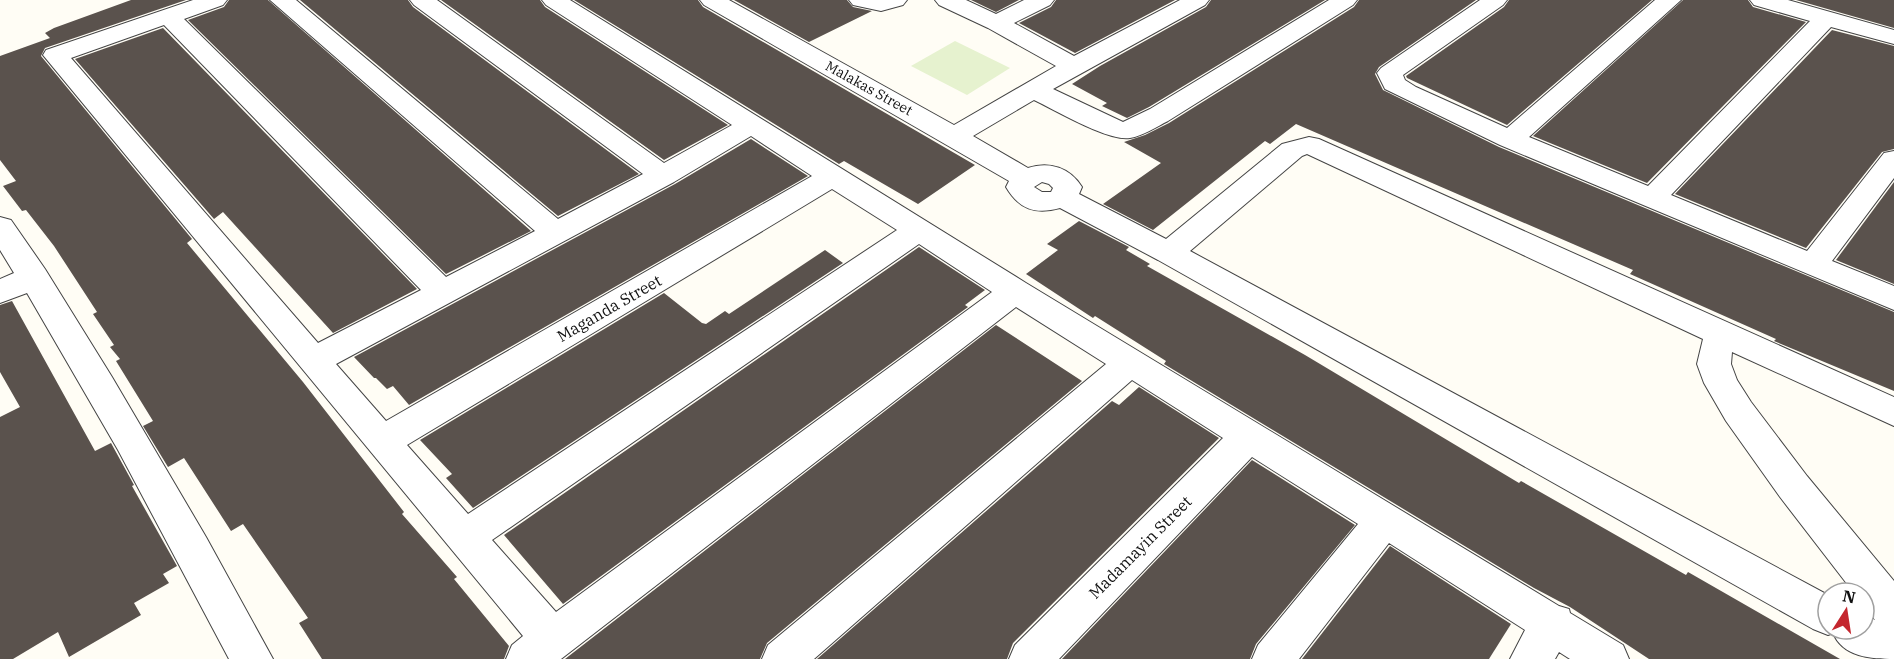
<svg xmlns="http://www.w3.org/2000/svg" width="1894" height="659" viewBox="0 0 1894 659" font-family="'IBM Plex Serif',serif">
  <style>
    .pitch { fill: #e6f2cf }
    .building { fill: #5a524d }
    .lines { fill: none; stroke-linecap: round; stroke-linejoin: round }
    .minor-casing { stroke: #444; stroke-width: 2 }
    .minor { fill: #fff; fill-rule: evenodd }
    .labels { text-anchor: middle; stroke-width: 6; stroke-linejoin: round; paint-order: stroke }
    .far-street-label { font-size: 14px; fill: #111; stroke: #fff }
    .street-label { font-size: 16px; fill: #111; stroke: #fff }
  </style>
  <rect width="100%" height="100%" fill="#fffdf5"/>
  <path class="pitch" d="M 955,41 L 1010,68 L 967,95 L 911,66 Z"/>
  <g class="building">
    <path d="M 131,0 L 186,0 L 45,48 L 41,56 L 192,239 L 187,243 L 303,382 L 404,512 L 402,514 L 457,577 L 454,579 L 509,646 L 504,659 L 322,659 L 299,623 L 308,618 L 243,524 L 231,531 L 184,458 L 168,467 L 143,426 L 153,421 L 116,361 L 120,359 L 110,347 L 114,345 L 93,314 L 97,312 L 54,246 L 26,210 L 22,211 L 3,186 L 16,181 L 0,160 L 0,56 L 50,38 L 45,33 L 54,28 Z"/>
    <path d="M 229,0 L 268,0 L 531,231 L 446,274 L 188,20 L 224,7 Z"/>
    <path d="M 300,0 L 408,0 L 413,7 L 639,174 L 558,216 Z"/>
    <path d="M 441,0 L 540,0 L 545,7 L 728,125 L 664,160 Z"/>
    <path d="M 574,0 L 698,0 L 703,7 L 975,165 L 918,204 L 844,161 L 839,164 Z"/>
    <path d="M 734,0 L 847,0 L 853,7 L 872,11 L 809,42 Z"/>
    <path d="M 971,0 L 1019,0 L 996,12 Z"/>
    <path d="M 1056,0 L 1175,0 L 1075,53 L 1019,23 L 1051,7 Z"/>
    <path d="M 1211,0 L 1325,0 L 1149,107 L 1127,118 L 1102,106 L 1107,103 L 1072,84 L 1100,66 L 1206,7 Z"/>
    <path d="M 1359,0 L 1476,0 L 1379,67 L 1375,74 L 1383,90 L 1499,147 L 1894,312 L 1894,391 L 1774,341 L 1776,339 L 1630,274 L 1633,270 L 1296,124 L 1270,144 L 1265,141 L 1153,230 L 1103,204 L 1161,163 L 1124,142 L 1145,135 L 1169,123 L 1354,7 Z"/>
    <path d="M 1509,0 L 1652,0 L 1507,125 L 1407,78 L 1406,76 L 1504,7 Z"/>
    <path d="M 1683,0 L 1748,0 L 1753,7 L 1806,22 L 1647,183 L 1533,136 Z"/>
    <path d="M 1796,0 L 1894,0 L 1894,28 Z"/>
    <path d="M 163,28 L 417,289 L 333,333 L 223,212 L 214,219 L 75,59 Z"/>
    <path d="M 1832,30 L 1894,46 L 1894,149 L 1882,152 L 1806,248 L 1675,194 Z"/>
    <path d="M 751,139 L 808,176 L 409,405 L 393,386 L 387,389 L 376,378 L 374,378 L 354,357 L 675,184 Z"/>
    <path d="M 1894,182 L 1894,284 L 1836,260 Z"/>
    <path d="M 1079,221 L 1129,247 L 1126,250 L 1150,264 L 1147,266 L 1305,355 L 1519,483 L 1521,481 L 1686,575 L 1688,572 L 1840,659 L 1649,659 L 1570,607 L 1534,588 L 1164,364 L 1166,361 L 1095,316 L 1093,318 L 1026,274 L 1058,250 L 1047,244 Z"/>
    <path d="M 919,247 L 985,290 L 965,305 L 968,307 L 563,604 L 504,535 Z"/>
    <path d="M 825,250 L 843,263 L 473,508 L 446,478 L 452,474 L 420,440 L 664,293 L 702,323 L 706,324 L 725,311 L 729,314 Z"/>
    <path d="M 12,301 L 95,451 L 111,443 L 134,485 L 132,486 L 177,566 L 163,574 L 169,583 L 134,603 L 141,615 L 69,657 L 58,632 L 13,659 L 0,659 L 0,417 L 20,407 L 0,372 L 0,305 Z"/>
    <path d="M 996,325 L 1082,381 L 767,643 L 760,659 L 565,659 Z"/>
    <path d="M 1139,387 L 1219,438 L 1013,643 L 1007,659 L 817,659 L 1112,401 L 1119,405 Z"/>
    <path d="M 1252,460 L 1355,525 L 1256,644 L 1250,659 L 1062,659 Z"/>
    <path d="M 1390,546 L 1511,624 L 1489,659 L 1302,659 Z"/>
  </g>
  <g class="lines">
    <defs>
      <g id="minor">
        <path d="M 193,0 L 227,0 L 223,5 L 184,19 L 446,277 L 535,231 L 270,0 L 296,0 L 558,219 L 643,174 L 414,5 L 410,0 L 437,0 L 664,163 L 732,125 L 546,5 L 542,0 L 570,0 L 1026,283 L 1559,606 L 1569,609 L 1570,613 L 1623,645 L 1629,659 L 1570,659 L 1559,652 L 1555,659 L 1510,659 L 1525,630 L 1389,543 L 1299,659 L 1252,659 L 1258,645 L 1358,524 L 1252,457 L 1059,659 L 1009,659 L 1015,645 L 1223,438 L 1132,380 L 814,659 L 762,659 L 768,645 L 1106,364 L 1016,307 L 561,659 L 506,659 L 512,645 L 523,636 L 43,55 L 46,50 ZM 164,25 L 421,290 L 318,343 L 71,58 ZM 751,136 L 812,176 L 386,421 L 336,364 L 674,182 ZM 832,189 L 897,230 L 468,514 L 407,445 ZM 919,244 L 992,292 L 556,612 L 492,540 Z"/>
        <path d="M 700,0 L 729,0 L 954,125 L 1056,66 L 988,28 L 939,5 L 935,0 L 966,0 L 996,14 L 1024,0 L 1054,0 L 1050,5 L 1014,23 L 1074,56 L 1180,0 L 1209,0 L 1205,5 L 1053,89 L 1123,122 L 1150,109 L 1329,0 L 1357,0 L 1353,5 L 1168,121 C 1156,127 1143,136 1130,138 C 1109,142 1055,110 1034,100 L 973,136 L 1028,168 C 1050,161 1070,168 1082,187 L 1079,194 L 1166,239 L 1282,144 L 1309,137 L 1319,139 L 1894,397 L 1894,426 L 1732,352 L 1731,364 L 1737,380 L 1751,402 L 1807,476 L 1894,581 L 1894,659 C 1871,659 1843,657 1833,633 L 1828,635 L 1813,629 L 1158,260 L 1060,208 C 1035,215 1019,209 1006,187 L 1009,181 L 704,5 ZM 1307,154 L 1703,339 L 1697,364 L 1704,383 L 1726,421 L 1780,497 L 1854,593 L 1864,593 L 1864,605 L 1875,620 L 1864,614 L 1864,629 L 1828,629 L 1828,595 L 1190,251 L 1302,156 ZM 1042,182 L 1049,184 L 1053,188 L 1051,192 L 1042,192 L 1034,187 Z"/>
        <path d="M 849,0 L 907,0 L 903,5 L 881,11 L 853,5 Z"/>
        <path d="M 1480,0 L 1507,0 L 1503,5 L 1403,75 L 1405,80 L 1416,87 L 1507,128 L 1655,0 L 1681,0 L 1529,137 L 1648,186 L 1810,21 L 1754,5 L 1750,0 L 1788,0 L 1894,30 L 1894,44 L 1831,27 L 1671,195 L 1807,251 L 1884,153 L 1894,151 L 1894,178 L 1832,261 L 1894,286 L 1894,310 L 1500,145 L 1385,89 L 1377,73 L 1381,68 Z"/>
        <path d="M 0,217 L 11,220 L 45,269 L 112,377 L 206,537 L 273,659 L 229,659 L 118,450 L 27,293 L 0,303 L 0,279 L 14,273 L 0,250 Z"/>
      </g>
    </defs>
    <use href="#minor" class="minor-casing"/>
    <use href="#minor" class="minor"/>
  </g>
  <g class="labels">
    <g class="far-street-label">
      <text transform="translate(869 88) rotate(29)" y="5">Malakas Street</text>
    </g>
    <g class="street-label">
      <text transform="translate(609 308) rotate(-30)" y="6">Maganda Street</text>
      <text transform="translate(1140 547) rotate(-45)" y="6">Madamayin Street</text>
    </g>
  </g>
  <g transform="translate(1846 611) rotate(12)"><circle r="28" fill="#ffffff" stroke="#a0a0a0" stroke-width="1.5"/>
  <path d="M0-4.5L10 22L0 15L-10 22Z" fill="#c4262e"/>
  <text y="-9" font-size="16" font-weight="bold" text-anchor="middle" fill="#111111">N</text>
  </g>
</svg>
